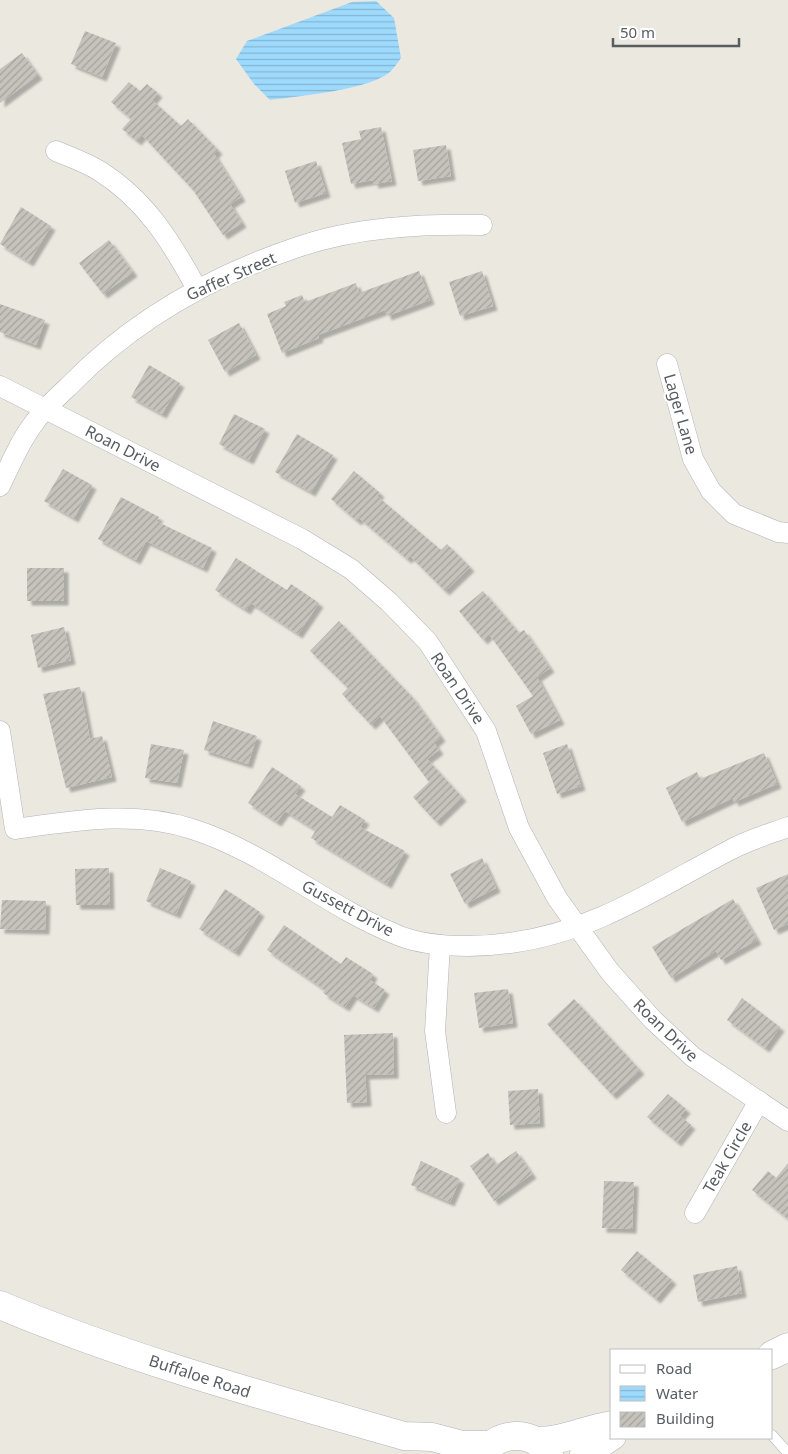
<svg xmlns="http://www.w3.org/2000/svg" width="788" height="1454" viewBox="0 0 788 1454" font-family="'Noto Sans',sans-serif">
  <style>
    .water { fill: url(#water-rules) }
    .building { fill: url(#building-hatch); filter: url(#shadow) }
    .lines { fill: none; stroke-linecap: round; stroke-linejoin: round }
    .lane-casing { stroke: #b1b3b7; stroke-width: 11 }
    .street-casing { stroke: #b1b3b7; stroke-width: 21 }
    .secondary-casing { stroke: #b0b3b7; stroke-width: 29 }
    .lane { stroke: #fff; stroke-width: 10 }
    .street { stroke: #fff; stroke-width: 20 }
    .secondary { stroke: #fff; stroke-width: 28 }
    .labels { text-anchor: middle; stroke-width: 4; stroke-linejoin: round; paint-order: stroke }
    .street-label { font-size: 16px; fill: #595d60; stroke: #fff }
  </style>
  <defs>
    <pattern id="water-rules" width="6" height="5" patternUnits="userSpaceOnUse" patternTransform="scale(1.25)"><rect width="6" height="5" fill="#9edafd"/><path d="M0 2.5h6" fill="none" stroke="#84b4d0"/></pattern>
    <pattern id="building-hatch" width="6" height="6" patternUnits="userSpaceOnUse" patternTransform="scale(1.25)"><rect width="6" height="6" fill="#c6c3bd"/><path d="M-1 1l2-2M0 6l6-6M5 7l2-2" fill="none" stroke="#a4a29d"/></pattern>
    <filter id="shadow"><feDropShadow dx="4.5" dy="4.5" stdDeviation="1" flood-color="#0004"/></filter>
  </defs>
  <rect width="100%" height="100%" fill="#ebe8e0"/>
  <path class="water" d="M 376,1 L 394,18 L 401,58 C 398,62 395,67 391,71 C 371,90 298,96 270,100 L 254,84 L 236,59 L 247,41 L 352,2 Z"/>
  <g class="building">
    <path d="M 85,31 L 116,43 L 102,77 L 71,64 Z"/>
    <path d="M 22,53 L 38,75 L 0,103 L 0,69 Z"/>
    <path d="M 129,82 L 140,91 L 147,84 L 158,93 L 152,100 L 181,126 L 188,119 L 218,150 L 214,154 L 241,197 L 230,204 L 242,223 L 223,235 L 193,190 L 142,135 L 137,141 L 122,129 L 131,119 L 111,102 Z"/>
    <path d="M 381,127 L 392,181 L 374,184 L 373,180 L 351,184 L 342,143 L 361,139 L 359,131 Z"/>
    <path d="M 446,145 L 451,176 L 418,181 L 413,150 Z"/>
    <path d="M 316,161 L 326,193 L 295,203 L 285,171 Z"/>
    <path d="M 21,207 L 51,226 L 29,262 L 0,244 Z"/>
    <path d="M 109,240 L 133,272 L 103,294 L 79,263 Z"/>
    <path d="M 419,271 L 430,300 L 387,316 L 385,310 L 318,335 L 319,338 L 282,353 L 267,314 L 286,306 L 284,302 L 302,295 L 305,302 L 356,283 L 359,293 Z"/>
    <path d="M 482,271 L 493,306 L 460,316 L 449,282 Z"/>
    <path d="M 0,304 L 45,320 L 36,345 L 0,332 Z"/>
    <path d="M 239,323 L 256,355 L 225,372 L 208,340 Z"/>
    <path d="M 149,365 L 180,383 L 162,414 L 131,397 Z"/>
    <path d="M 234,414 L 265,429 L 249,460 L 219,444 Z"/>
    <path d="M 297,434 L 333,455 L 311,492 L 275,472 Z"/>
    <path d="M 63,469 L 92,485 L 74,518 L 44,501 Z"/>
    <path d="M 354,471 L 380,493 L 377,496 L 441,550 L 447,544 L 470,567 L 445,591 L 410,556 L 407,559 L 359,518 L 357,521 L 331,499 Z"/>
    <path d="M 121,497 L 159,517 L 156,521 L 212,548 L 203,568 L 146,541 L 136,560 L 98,539 Z"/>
    <path d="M 236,558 L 287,590 L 291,584 L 319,603 L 298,634 L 251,603 L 246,610 L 215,590 Z"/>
    <rect x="27" y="568" width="37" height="33"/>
    <path d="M 483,591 L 519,633 L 524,630 L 550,668 L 537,677 L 560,720 L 531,734 L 516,706 L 533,696 L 489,634 L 483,640 L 459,611 Z"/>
    <path d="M 339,621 L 412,697 L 441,737 L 434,743 L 439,750 L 427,759 L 462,797 L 436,822 L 413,797 L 429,782 L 380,716 L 371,725 L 342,694 L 348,688 L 310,651 Z"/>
    <path d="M 64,627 L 71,660 L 38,668 L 31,635 Z"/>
    <path d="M 80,687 L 90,739 L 102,736 L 112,777 L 66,788 L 43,694 Z"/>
    <path d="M 213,721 L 257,736 L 248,764 L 204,750 Z"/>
    <path d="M 151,744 L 184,750 L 177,783 L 145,778 Z"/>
    <path d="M 567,744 L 581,786 L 557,794 L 543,753 Z"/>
    <path d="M 764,753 L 777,784 L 734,802 L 733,798 L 682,822 L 666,788 L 697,772 L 700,779 Z"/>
    <path d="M 272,767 L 301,786 L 295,794 L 332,817 L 340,805 L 365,820 L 360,827 L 405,851 L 387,884 L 311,838 L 316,830 L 285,811 L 277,822 L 248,803 Z"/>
    <path d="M 482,858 L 496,888 L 465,904 L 450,874 Z"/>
    <path d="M 109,868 L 110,905 L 76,905 L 75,869 Z"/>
    <path d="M 160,868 L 191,881 L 176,914 L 146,901 Z"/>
    <path d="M 788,874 L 788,924 L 774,930 L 756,888 Z"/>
    <path d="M 225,889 L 260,912 L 235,952 L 199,929 Z"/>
    <path d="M 733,899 L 757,940 L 721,960 L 716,951 L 671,978 L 652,947 Z"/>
    <path d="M 2,900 L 46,901 L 45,930 L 0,929 Z"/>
    <path d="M 284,925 L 341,964 L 346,957 L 373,974 L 370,980 L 385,990 L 374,1008 L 353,995 L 345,1007 L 323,993 L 325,990 L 267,950 Z"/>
    <path d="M 508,989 L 513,1023 L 479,1028 L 474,993 Z"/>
    <path d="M 742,998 L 780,1027 L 765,1048 L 727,1020 Z"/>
    <path d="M 574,999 L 640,1070 L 612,1095 L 547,1024 Z"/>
    <path d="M 393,1033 L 394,1074 L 365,1075 L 367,1102 L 347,1103 L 344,1035 Z"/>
    <path d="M 538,1089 L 540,1123 L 510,1125 L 508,1091 Z"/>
    <path d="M 668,1094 L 686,1109 L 680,1116 L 691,1125 L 677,1142 L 647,1117 Z"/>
    <path d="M 516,1151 L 532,1174 L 494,1201 L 470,1166 L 488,1153 L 496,1165 Z"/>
    <path d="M 421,1161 L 460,1179 L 450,1202 L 411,1185 Z"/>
    <path d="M 788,1163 L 788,1219 L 752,1190 L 768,1171 L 776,1178 Z"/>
    <path d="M 604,1181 L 634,1182 L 632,1229 L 602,1228 Z"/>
    <path d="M 637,1251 L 672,1280 L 656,1299 L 621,1270 Z"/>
    <path d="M 737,1266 L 742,1293 L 698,1302 L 693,1275 Z"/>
  </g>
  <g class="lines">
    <defs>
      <path id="lane" d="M 772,1435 L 788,1453"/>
      <g id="street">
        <path d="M 56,151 C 70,157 85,162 98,170 C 145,199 171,241 197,289"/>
        <path d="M 667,364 L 693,459 L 711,491 L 734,514 L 778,532 L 788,533"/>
        <path d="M 0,386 L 302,539 L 351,569 L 389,602 L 428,642 L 486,731 L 519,828 L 557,898 L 610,972 L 653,1020 L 693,1057 L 788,1121"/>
        <path d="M 0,486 C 10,465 20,441 34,423 C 43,410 56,398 68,387 C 131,322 209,277 295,248 C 354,227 420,224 482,225"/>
        <path d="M 0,731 L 15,829 C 73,821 135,810 192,829 C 265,852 324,905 395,934 C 426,948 476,948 510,943 C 594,932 657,888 730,850 C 748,840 769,834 788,827"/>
        <path d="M 440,945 L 435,1031 L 446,1113"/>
        <path d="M 695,1213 L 759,1101"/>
      </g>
      <g id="secondary">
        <path d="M 0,1305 C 131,1360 268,1397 404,1436 L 432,1437 L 462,1445 L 490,1445"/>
        <path d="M 772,1355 L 788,1347"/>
        <path d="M 537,1441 C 564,1441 586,1429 612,1425"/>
        <path d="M 482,1454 C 499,1431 533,1429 549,1454"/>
        <path d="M 584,1454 L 612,1436"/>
      </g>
    </defs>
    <use href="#lane" class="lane-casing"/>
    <use href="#street" class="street-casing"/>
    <use href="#secondary" class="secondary-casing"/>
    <use href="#lane" class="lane"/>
    <use href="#street" class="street"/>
    <use href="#secondary" class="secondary"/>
  </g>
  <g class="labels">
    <g class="street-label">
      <text transform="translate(231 276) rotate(-24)" y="6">Gaffer Street</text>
      <text transform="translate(681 414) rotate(74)" y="6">Lager Lane</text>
      <text transform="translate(123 448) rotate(27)" y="6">Roan Drive</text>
      <text transform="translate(458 688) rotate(56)" y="6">Roan Drive</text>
      <text transform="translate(348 908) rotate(28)" y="6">Gussett Drive</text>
      <text transform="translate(666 1030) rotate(44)" y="6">Roan Drive</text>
      <text transform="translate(727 1157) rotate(-60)" y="6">Teak Circle</text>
      <text transform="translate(200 1376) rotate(18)" y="6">Buffaloe Road</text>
    </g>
  </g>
  <rect x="610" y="1349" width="162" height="90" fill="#ffffff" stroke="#bdbebf"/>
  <rect x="620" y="1365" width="25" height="8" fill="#ffffff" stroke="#bdbebf"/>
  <text x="656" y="1374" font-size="15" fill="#595d60">Road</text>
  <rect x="620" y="1386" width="25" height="15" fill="url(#water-rules)" stroke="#bdbebf"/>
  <text x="656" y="1399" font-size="15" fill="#595d60">Water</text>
  <rect x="620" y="1412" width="25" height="15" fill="url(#building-hatch)" stroke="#bdbebf"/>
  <text x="656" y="1424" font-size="15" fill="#595d60">Building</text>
  <path d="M613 38v8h126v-8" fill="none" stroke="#595d60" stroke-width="2.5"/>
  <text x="620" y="38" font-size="15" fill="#595d60" stroke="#ffffff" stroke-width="4" paint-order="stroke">50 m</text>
</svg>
